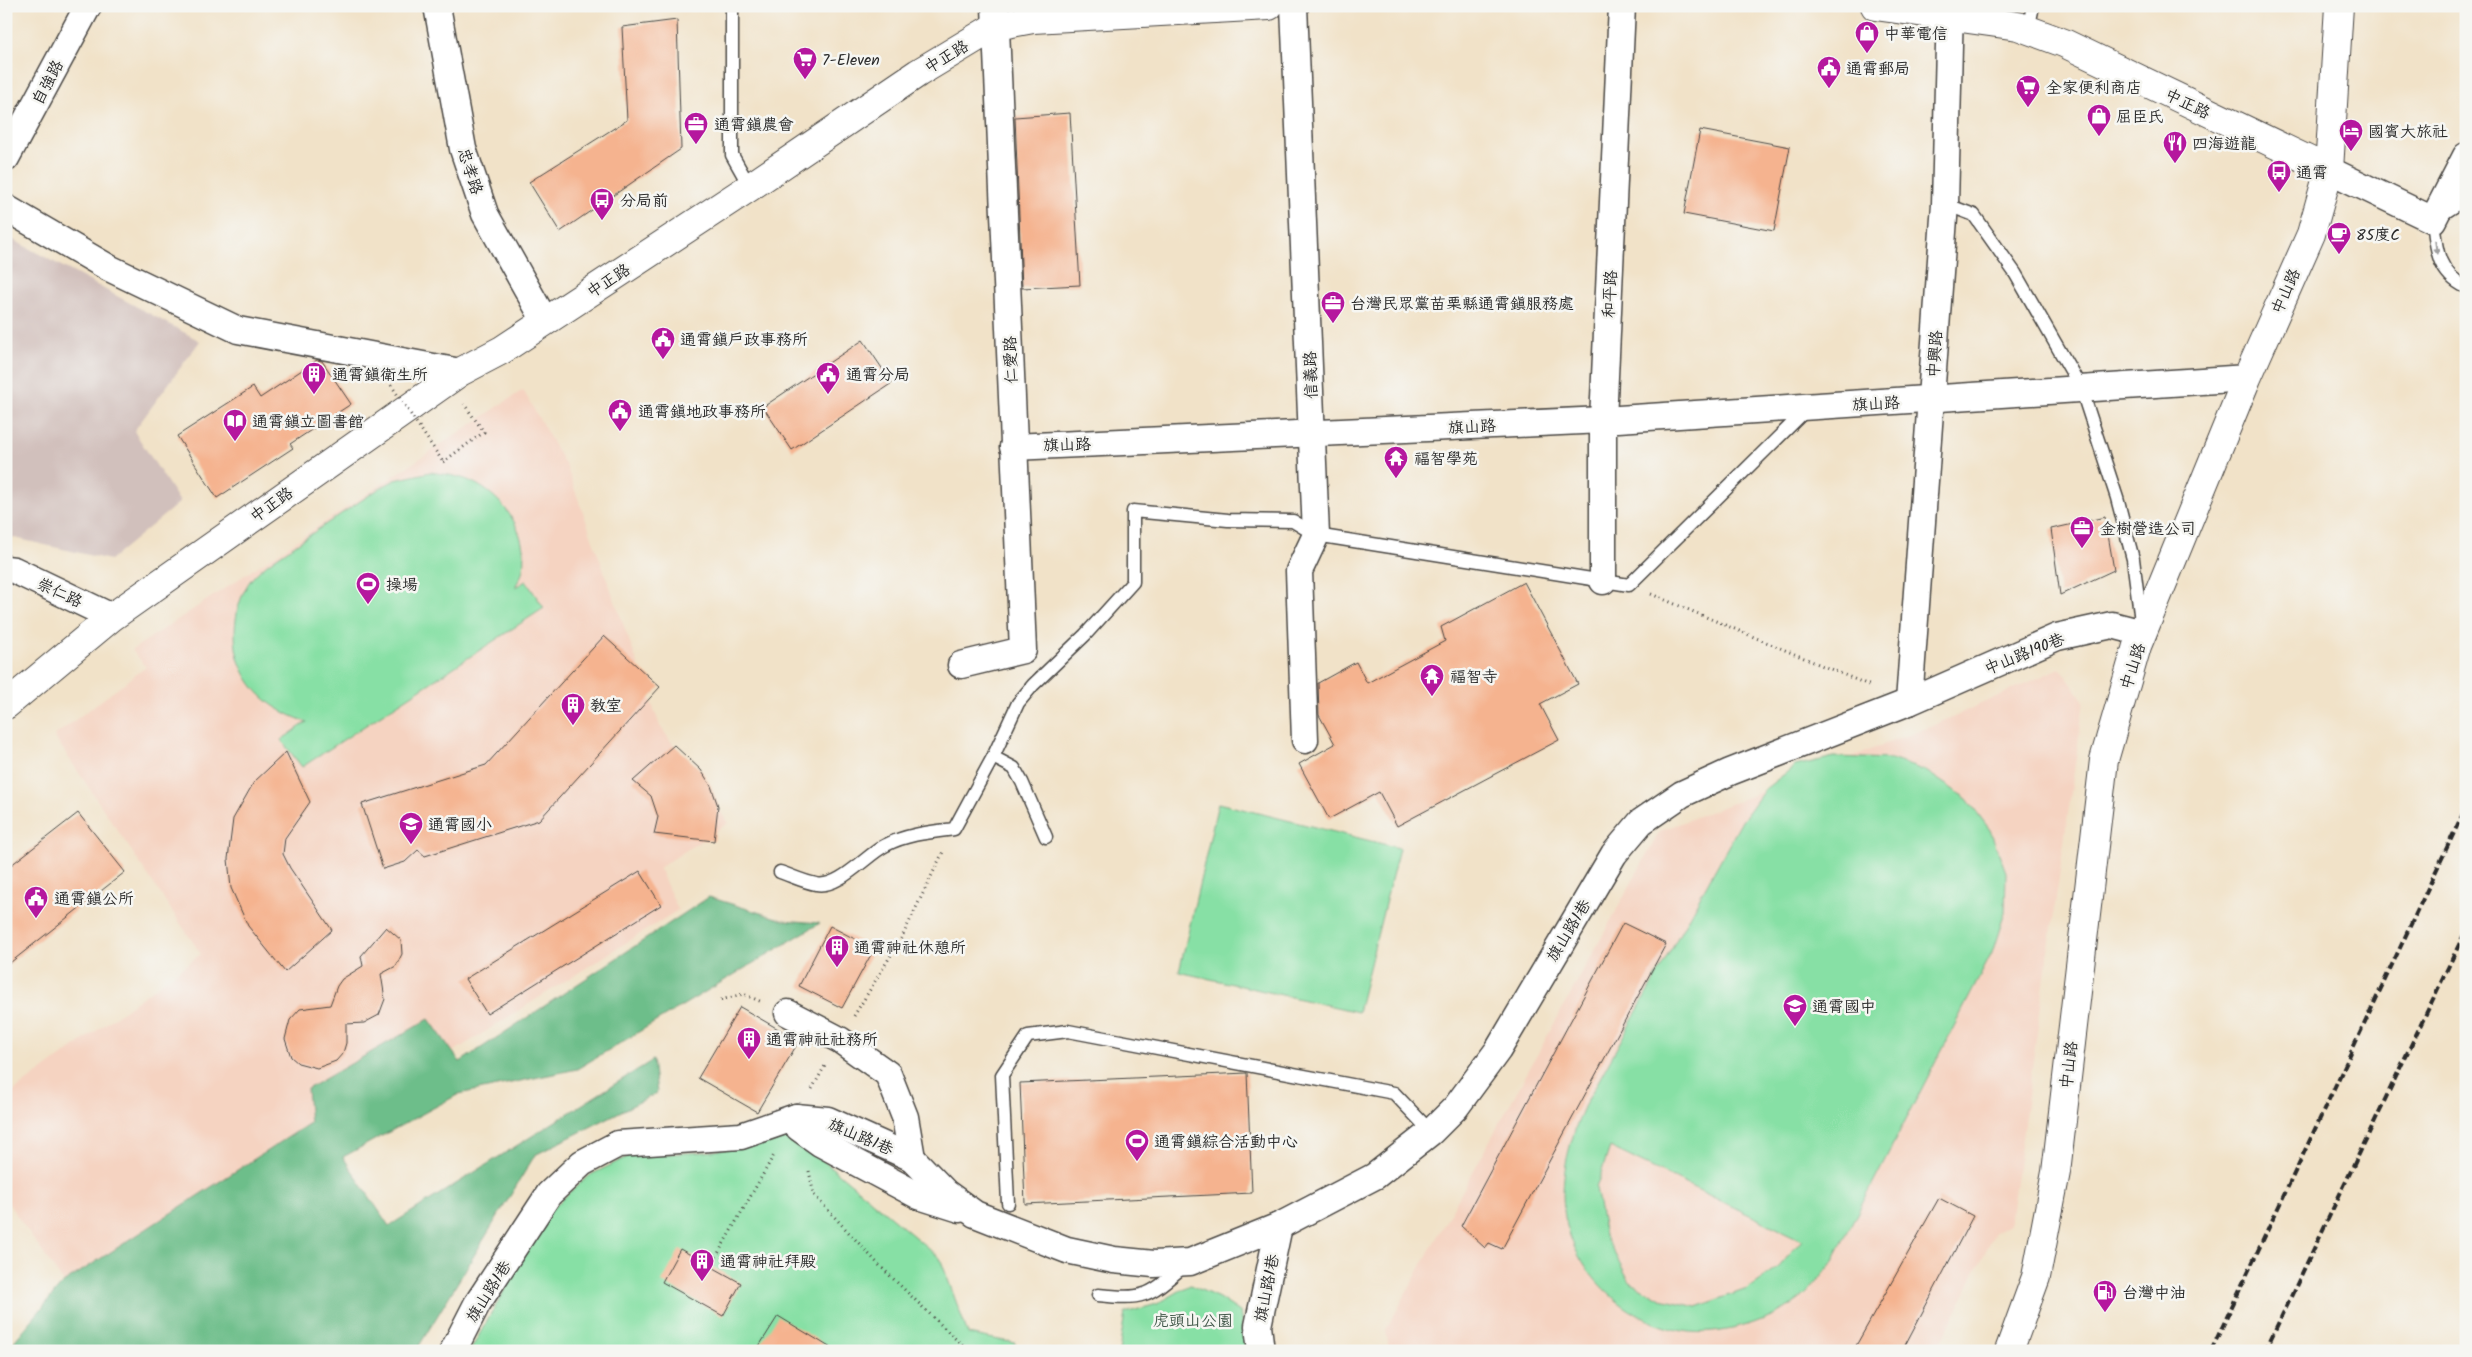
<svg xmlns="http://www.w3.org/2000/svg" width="2472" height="1357" viewBox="0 0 2472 1357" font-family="Kalam,'LXGW WenKai TC',sans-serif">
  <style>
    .built { fill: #f5d3c1 }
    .industrial { fill: #d1c0bc }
    .green { fill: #87e0a5; stroke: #598668; fill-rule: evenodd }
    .forest { fill: #6dbe8a; stroke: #4c745a }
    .building { fill: #f5b38f }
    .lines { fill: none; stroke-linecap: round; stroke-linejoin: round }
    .service-casing { stroke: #494643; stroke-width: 15 }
    .minor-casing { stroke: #494643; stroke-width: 29 }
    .tertiary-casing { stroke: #494643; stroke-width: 30 }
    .secondary-casing { stroke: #494643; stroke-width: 30 }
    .path { stroke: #494643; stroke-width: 3; stroke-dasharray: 1 4; stroke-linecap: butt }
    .service { stroke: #fff; stroke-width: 12 }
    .minor { stroke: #fff; stroke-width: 26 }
    .tertiary { stroke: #fff; stroke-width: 28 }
    .secondary { stroke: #fff; stroke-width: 28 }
    .rail { stroke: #2b2b2b; stroke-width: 4; stroke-dasharray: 8 4; stroke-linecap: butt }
    .path-bridge { stroke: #494643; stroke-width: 3; stroke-dasharray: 1 4; stroke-linecap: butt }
    .oneway { fill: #a0a0a0 }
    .labels { text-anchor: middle; stroke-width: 5; stroke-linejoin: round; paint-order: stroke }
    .poi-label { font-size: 16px; fill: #2b2b2b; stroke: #f6f6f2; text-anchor: start }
    .street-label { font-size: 16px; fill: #2b2b2b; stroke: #f6f6f2 }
    .park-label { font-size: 16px; fill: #42584a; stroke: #f6f6f2 }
  </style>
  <rect width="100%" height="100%" fill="#f6f6f2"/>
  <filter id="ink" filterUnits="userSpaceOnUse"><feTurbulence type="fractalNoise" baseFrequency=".02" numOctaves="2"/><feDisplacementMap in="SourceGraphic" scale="10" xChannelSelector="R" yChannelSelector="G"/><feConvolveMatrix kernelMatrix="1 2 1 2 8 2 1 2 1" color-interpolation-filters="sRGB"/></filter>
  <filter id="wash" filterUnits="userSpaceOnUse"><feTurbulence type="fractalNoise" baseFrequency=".0096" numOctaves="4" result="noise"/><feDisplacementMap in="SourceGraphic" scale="20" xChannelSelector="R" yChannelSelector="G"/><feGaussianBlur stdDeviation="1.12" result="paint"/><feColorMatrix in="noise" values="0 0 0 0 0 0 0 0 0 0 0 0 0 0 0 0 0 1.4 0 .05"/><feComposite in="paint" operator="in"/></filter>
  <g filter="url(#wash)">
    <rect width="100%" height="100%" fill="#f1e2c8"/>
    <g class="built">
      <path d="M 523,390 L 567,468 L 660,726 L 728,823 L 659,868 L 678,910 L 71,1293 L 6,1200 L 6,1097 L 201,954 L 54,736 L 146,667 L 132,650 Z"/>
      <path d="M 2060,668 L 2084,701 L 2010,1223 L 1995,1232 L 1937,1351 L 1389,1351 L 1386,1330 L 1660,831 L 1932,726 Z"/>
    </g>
    <path class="industrial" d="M 6,236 L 200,341 L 134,431 L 180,502 L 110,560 L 6,536 Z"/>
    <g class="green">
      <path d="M 430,472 C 442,474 454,475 465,479 C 501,492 529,531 523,569 C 522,576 518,581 515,587 L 526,581 L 544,608 L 302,767 L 281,740 L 307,722 C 278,712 255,697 242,668 C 230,643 234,604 250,581 C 263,564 284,553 301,541 C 327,523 353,506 380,488 L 395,480 Z"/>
      <path d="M 1834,757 L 1891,759 L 1926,771 L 1967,799 L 1990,830 L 2006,872 L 2005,912 L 1992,953 L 1831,1264 C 1822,1274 1814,1287 1804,1296 C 1775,1320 1721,1338 1683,1331 C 1624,1321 1571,1270 1564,1210 C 1560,1174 1570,1140 1584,1107 L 1742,821 L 1765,789 L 1795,766 ZM 1610,1147 L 1801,1240 L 1802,1240 L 1779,1267 L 1747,1289 L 1697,1307 L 1661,1299 L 1630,1282 L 1605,1236 L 1596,1188 Z"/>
      <path d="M 1218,803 L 1399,848 L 1358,1012 L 1179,972 Z"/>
      <path d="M 801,1126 L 819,1157 L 940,1258 L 968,1334 L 1015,1343 L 1015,1351 L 470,1351 L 549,1211 L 588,1176 L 629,1156 L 705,1152 L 750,1146 Z"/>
      <path d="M 1190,1285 L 1219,1298 L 1240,1312 L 1246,1351 L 1119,1351 L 1125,1313 L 1157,1304 Z"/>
    </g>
    <path class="forest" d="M 709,897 L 783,920 L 820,923 L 577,1069 L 459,1094 L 343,1157 L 389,1226 L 653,1060 L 657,1093 L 535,1155 L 416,1351 L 6,1351 L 63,1283 L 310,1123 L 307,1089 L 429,1019 L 460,1062 Z"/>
    <g id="blocks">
      <g class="building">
        <path d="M 677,20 L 681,149 L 560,232 L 529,182 L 627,120 L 622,27 Z"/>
        <path d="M 1070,113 L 1080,285 L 1022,288 L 1015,117 Z"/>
        <path d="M 1700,130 L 1790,147 L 1774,231 L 1684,214 Z"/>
        <path d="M 863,340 L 892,383 L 792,450 L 763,407 Z"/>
        <path d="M 317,360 L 322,361 L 351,404 L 290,444 L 293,448 L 217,498 L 177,436 L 253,387 L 260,398 Z"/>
        <path d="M 2105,517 L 2114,570 L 2060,595 L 2051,529 Z"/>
        <path d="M 1524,582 L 1578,684 L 1540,704 L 1559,740 L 1397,826 L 1379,792 L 1329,819 L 1299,764 L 1335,744 L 1319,715 L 1318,683 L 1356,662 L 1367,683 L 1445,641 L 1441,627 Z"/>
        <path d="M 604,636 L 660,687 L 539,820 L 425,856 L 418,850 L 405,862 L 383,869 L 362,804 L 486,765 Z"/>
        <path d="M 674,745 L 701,770 L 711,786 L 718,806 L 714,841 L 654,834 L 658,817 L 651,796 L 633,781 Z"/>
        <path d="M 286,752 L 310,802 L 285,838 L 283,854 L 290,868 L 332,930 L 285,972 L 248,926 L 231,888 L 228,859 L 233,819 L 254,782 Z"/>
        <path d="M 78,813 L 125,872 L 6,966 L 6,869 Z"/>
        <path d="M 640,871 L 661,905 L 487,1014 L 465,979 Z"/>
        <path d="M 1623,923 L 1666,944 L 1502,1249 L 1489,1243 L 1485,1248 L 1461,1226 Z"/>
        <path d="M 830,926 L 874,949 L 842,1008 L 799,986 Z"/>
        <path d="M 386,927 L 401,940 L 402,954 L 396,966 L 381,974 L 385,999 L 379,1015 L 364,1023 L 346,1024 L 346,1043 L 343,1053 L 336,1061 L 317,1068 L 298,1063 L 291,1057 L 285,1039 L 290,1020 L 300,1009 L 330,1005 L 337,986 L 342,979 L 363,966 L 361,956 Z"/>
        <path d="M 740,1007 L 799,1041 L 757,1112 L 698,1078 Z"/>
        <path d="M 1247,1073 L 1252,1193 L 1025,1204 L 1020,1083 Z"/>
        <path d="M 1939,1198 L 1973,1216 L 1902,1351 L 1853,1351 Z"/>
        <path d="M 680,1249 L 741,1283 L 723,1316 L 662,1282 Z"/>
        <path d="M 778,1316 L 836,1351 L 756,1351 Z"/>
      </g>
    </g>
  </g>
  <g filter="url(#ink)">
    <use href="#blocks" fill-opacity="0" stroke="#494643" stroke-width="1"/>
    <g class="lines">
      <defs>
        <g id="service">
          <path d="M 732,6 L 732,155 L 750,187"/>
          <path d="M 2028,30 L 2033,6"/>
          <path d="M 2466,199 L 2433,220 C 2436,248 2437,273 2466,287"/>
          <path d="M 1945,204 L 1974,215 L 2015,273 L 2081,388 L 2117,498 L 2133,559 L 2141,621"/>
          <path d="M 993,757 L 1014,768 L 1022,782 L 1046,837"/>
          <path d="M 780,872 C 792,876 804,882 816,884 C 839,889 867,854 886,845 C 907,834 931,832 954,829 L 993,757 L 1018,703 L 1033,685 L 1085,635 L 1133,582 L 1133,511 L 1228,520 L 1293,521 L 1316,535 L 1629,585 L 1807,409"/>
          <path d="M 1008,1203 L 1002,1075 L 1028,1036 L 1068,1031 L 1394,1093 L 1431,1132"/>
          <path d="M 1098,1295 C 1146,1300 1148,1296 1184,1266"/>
        </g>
        <g id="minor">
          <path d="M 437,6 L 463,149 L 485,214 L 545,321"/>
          <path d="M 1294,6 L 1316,535 L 1299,571 L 1305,740"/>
          <path d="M 6,158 L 88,6"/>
          <path d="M 2329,170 L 2433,220 L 2466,156"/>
          <path d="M 6,208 L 109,268 L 238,330 L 460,372"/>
          <path d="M 1013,447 L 1603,420 L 2247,378"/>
          <path d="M 6,569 L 14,570 L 112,617"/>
          <path d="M 1603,581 L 1603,420 L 1622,6"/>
          <path d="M 961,665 L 1023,650 L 995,6"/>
          <path d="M 1909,702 L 1945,204 L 1950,6"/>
          <path d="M 788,1013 L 840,1040 L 888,1074 L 905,1117 L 912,1158"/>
          <path d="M 796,1117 L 799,1128 L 820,1143 L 919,1196 L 960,1209"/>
          <path d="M 453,1351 L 477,1304 L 549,1194 L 582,1163 L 618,1144 L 741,1136 L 796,1117 L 828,1120 L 912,1158 L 946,1193 L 975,1214 L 1067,1250 L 1114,1260 L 1154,1264 L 1190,1262 L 1279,1226 L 1375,1176 L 1431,1132 L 1456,1107 L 1498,1050 L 1614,854 L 1641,822 L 1682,794 L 1730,772 L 1909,702 L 2057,637 L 2112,625 L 2143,633"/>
          <path d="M 1261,1351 L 1258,1326 L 1279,1226"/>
        </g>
        <path id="tertiary" d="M 2009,1351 L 2036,1277 L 2056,1172 L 2104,760 L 2137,646 L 2247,378 L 2311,234 L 2329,170"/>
        <g id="secondary">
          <path d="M 1875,6 L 2018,26 L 2064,43 L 2329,170 L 2339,6"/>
          <path d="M 6,705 L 112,617 L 460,372 L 502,350 L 750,187 L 918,73 L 996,26 L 1033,19 L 1269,6"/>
        </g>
      </defs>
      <use href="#service" class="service-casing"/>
      <use href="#minor" class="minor-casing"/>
      <use href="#tertiary" class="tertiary-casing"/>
      <use href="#secondary" class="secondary-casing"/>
      <g class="path">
        <path d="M 443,462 L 484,432 L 464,404"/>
        <path d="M 1651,594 L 1871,686"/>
        <path d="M 721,1000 L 743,994 L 762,1002"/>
        <path d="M 854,1016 L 902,937 L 943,852"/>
        <path d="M 812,1089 L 826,1064"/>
        <path d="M 809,1171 L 814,1195 L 880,1266 L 963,1346 L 975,1351"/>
        <path d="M 716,1257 L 774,1155"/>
      </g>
      <use href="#service" class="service"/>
      <use href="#minor" class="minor"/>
      <use href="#tertiary" class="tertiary"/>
      <use href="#secondary" class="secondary"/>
      <g class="rail">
        <path d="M 2211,1351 L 2466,807"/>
        <path d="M 2265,1351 L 2466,930"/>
      </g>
      <path class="path-bridge" d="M 391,385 L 443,462"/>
    </g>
    <defs><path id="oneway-solid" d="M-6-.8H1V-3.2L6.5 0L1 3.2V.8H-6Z" transform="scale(1.25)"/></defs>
    <use class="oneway" href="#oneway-solid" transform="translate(2436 247) rotate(83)"/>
  </g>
  <defs>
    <symbol id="shop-pin" viewBox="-11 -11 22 30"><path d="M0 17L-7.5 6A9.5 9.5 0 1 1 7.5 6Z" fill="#b5179e" stroke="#f6f6f2"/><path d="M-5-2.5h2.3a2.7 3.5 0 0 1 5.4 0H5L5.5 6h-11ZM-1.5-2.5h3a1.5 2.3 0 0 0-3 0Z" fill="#fff"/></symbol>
    <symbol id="supermarket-pin" viewBox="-11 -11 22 30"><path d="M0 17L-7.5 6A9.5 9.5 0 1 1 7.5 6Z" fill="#b5179e" stroke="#f6f6f2"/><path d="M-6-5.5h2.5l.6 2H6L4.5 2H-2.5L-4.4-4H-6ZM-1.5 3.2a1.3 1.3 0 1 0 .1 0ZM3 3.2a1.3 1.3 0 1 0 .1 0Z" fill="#fff"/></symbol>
    <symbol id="civic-pin" viewBox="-11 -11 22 30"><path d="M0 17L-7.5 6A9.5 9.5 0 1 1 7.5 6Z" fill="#b5179e" stroke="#f6f6f2"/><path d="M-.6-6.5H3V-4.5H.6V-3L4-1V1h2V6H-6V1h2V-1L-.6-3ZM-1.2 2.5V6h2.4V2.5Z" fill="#fff"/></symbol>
    <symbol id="office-pin" viewBox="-11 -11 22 30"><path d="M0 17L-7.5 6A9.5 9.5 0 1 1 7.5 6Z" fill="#b5179e" stroke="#f6f6f2"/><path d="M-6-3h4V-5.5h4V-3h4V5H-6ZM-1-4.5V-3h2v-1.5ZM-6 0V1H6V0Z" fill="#fff"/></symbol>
    <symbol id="hotel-pin" viewBox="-11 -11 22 30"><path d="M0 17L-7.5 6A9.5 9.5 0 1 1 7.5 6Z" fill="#b5179e" stroke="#f6f6f2"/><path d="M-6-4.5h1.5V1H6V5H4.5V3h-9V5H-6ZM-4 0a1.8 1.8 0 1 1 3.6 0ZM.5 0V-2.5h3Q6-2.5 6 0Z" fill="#fff"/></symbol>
    <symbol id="restaurant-pin" viewBox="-11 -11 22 30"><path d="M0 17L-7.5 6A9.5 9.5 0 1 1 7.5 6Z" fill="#b5179e" stroke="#f6f6f2"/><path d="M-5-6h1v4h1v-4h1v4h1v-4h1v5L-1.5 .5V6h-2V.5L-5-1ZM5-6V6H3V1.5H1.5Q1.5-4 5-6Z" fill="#fff"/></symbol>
    <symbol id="bus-pin" viewBox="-11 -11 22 30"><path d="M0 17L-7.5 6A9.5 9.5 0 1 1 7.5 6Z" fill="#b5179e" stroke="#f6f6f2"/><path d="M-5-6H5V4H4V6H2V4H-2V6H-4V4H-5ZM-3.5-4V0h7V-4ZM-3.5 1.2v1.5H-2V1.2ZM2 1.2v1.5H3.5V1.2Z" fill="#fff"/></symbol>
    <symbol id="cafe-pin" viewBox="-11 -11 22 30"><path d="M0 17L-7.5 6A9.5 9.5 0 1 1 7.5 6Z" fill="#b5179e" stroke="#f6f6f2"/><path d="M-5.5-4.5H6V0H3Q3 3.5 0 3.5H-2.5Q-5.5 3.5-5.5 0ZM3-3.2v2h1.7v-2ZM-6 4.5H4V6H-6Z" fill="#fff"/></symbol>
    <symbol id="building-pin" viewBox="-11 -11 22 30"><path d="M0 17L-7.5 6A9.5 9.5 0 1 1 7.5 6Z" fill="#b5179e" stroke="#f6f6f2"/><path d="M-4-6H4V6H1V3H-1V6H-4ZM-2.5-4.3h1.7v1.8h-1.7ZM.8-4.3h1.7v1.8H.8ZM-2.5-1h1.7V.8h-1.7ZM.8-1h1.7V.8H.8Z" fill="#fff"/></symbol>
    <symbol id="library-pin" viewBox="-11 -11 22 30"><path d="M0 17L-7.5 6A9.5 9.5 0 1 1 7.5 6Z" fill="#b5179e" stroke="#f6f6f2"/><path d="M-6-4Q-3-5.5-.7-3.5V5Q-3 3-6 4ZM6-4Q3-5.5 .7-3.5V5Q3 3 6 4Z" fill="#fff"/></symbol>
    <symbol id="temple-pin" viewBox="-11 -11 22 30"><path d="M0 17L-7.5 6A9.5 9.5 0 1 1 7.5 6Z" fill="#b5179e" stroke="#f6f6f2"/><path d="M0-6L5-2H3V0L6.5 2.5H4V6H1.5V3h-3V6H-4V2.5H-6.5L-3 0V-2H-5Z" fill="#fff"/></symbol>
    <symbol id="stadium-pin" viewBox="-11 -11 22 30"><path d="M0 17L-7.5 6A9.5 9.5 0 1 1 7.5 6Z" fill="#b5179e" stroke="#f6f6f2"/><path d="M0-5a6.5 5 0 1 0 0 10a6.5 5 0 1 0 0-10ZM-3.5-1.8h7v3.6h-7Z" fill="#fff"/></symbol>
    <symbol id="school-pin" viewBox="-11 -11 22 30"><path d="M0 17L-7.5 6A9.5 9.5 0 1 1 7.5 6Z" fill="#b5179e" stroke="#f6f6f2"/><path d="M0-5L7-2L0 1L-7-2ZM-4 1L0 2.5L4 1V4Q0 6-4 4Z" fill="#fff"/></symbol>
    <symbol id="fuel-pin" viewBox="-11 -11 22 30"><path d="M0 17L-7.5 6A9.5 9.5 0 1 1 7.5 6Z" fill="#b5179e" stroke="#f6f6f2"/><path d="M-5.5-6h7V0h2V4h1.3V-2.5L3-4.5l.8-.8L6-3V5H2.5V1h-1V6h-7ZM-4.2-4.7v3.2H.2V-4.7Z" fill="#fff"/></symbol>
  </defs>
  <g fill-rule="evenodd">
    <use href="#shop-pin" x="1853" y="19" width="28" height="38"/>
    <use href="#supermarket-pin" x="791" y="45" width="28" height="38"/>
    <use href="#civic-pin" x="1815" y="54" width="28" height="38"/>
    <use href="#supermarket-pin" x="2014" y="73" width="28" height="38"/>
    <use href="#shop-pin" x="2085" y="102" width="28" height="38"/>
    <use href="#office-pin" x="682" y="110" width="28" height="38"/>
    <use href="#hotel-pin" x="2337" y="117" width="28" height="38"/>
    <use href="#restaurant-pin" x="2161" y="129" width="28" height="38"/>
    <use href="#bus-pin" x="2265" y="158" width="28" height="38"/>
    <use href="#bus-pin" x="588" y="186" width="28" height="38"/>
    <use href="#cafe-pin" x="2325" y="220" width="28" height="38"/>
    <use href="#office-pin" x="1319" y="289" width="28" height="38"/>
    <use href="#civic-pin" x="649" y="325" width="28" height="38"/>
    <use href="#building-pin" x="300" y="360" width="28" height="38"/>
    <use href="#civic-pin" x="814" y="360" width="28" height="38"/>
    <use href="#civic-pin" x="606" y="397" width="28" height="38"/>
    <use href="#library-pin" x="221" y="407" width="28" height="38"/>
    <use href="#temple-pin" x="1382" y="444" width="28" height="38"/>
    <use href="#office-pin" x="2068" y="514" width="28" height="38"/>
    <use href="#stadium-pin" x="354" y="570" width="28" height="38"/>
    <use href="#temple-pin" x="1418" y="662" width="28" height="38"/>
    <use href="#building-pin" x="559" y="691" width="28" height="38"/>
    <use href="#school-pin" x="397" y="810" width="28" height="38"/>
    <use href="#civic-pin" x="22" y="884" width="28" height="38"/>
    <use href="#building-pin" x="823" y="933" width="28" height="38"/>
    <use href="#school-pin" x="1781" y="992" width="28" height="38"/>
    <use href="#building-pin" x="735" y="1025" width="28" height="38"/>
    <use href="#stadium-pin" x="1123" y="1127" width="28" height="38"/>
    <use href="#building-pin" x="688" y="1247" width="28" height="38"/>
    <use href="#fuel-pin" x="2091" y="1278" width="28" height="38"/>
  </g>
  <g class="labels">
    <g class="poi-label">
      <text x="1884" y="39">中華電信</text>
      <text x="822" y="65">7-Eleven</text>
      <text x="1846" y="74">通霄郵局</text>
      <text x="2046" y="93">全家便利商店</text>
      <text x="2116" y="122">屈臣氏</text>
      <text x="714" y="130">通霄鎮農會</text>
      <text x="2368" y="137">國賓大旅社</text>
      <text x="2192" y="149">四海遊龍</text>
      <text x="2296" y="178">通霄</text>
      <text x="620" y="206">分局前</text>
      <text x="2356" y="240">85度C</text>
      <text x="1350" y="309">台灣民眾黨苗栗縣通霄鎮服務處</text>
      <text x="680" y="345">通霄鎮戶政事務所</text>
      <text x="332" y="380">通霄鎮衛生所</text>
      <text x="846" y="380">通霄分局</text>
      <text x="638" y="417">通霄鎮地政事務所</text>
      <text x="252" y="427">通霄鎮立圖書館</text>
      <text x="1414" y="464">福智學苑</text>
      <text x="2100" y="534">金樹營造公司</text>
      <text x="386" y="590">操場</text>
      <text x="1450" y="682">福智寺</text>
      <text x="590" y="711">教室</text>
      <text x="428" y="830">通霄國小</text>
      <text x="54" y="904">通霄鎮公所</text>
      <text x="854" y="953">通霄神社休憩所</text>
      <text x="1812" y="1012">通霄國中</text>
      <text x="766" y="1045">通霄神社社務所</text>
      <text x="1154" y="1147">通霄鎮綜合活動中心</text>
      <text x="720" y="1267">通霄神社拜殿</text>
      <text x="2122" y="1298">台灣中油</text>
    </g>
    <g class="street-label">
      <text transform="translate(946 56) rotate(-31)" y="6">中正路</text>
      <text transform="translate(47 82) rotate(-62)" y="6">自強路</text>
      <text transform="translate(2188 103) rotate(26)" y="6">中正路</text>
      <text transform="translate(471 171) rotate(72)" y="6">忠孝路</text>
      <text transform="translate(608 280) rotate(-33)" y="6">中正路</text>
      <text transform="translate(2285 291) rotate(-66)" y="6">中山路</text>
      <text transform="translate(1609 294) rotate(-87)" y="6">和平路</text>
      <text transform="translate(1934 354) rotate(-86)" y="6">中興路</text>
      <text transform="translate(1010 360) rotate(-92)" y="6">仁愛路</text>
      <text transform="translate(1310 375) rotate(-92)" y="6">信義路</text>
      <text transform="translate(1876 403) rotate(-3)" y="6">旗山路</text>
      <text transform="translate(1472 426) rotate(-3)" y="6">旗山路</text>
      <text transform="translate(1067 444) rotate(-2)" y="6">旗山路</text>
      <text transform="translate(271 504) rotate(-35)" y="6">中正路</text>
      <text transform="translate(60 592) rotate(25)" y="6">崇仁路</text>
      <text transform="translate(2024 653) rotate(-22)" y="6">中山路190巷</text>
      <text transform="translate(2132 666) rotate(-72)" y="6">中山路</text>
      <text transform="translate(1568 930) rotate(-59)" y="6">旗山路1巷</text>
      <text transform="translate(2068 1065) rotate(-83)" y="6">中山路</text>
      <text transform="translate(861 1136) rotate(23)" y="6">旗山路1巷</text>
      <text transform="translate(1266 1288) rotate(-79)" y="6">旗山路1巷</text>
      <text transform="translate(488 1291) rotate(-58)" y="6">旗山路1巷</text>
    </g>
    <g class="park-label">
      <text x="1193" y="1326">虎頭山公園</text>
    </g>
  </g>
  <rect width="2472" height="1357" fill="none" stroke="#f6f6f2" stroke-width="25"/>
</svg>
